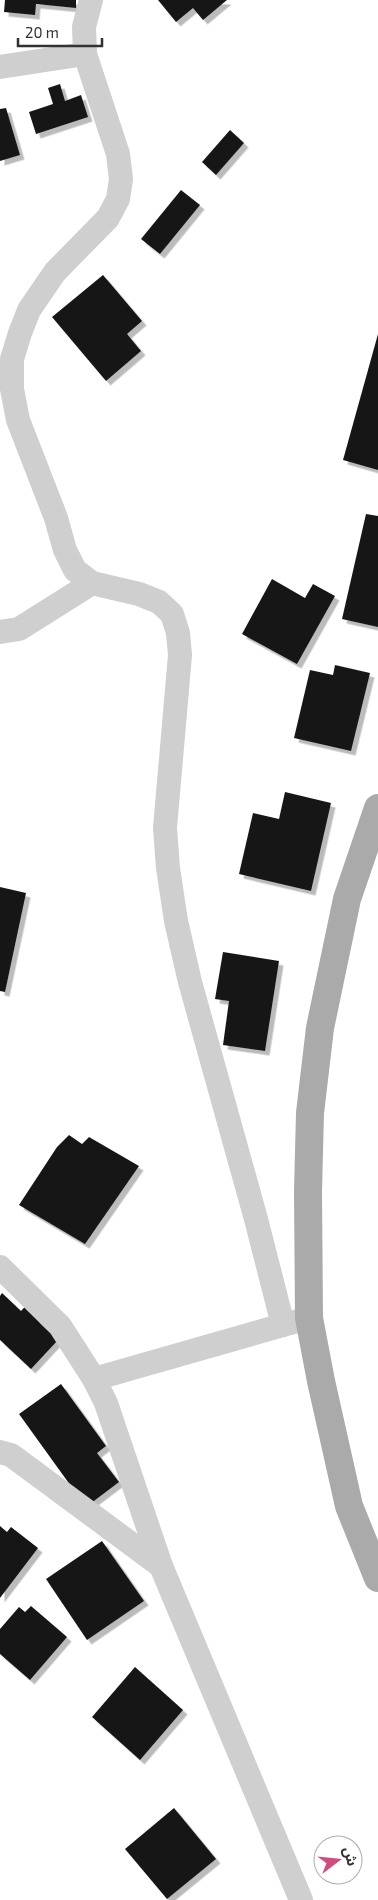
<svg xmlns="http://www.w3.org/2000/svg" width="378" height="1900" viewBox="0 0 378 1900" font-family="'Exo 2','Noto Sans Arabic',sans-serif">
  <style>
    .building { fill: #191919; filter: url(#shadow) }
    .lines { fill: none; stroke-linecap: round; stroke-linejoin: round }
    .street { stroke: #cfcfcf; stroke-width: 24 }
    .primary { stroke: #aaa; stroke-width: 28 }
  </style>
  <defs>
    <filter id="shadow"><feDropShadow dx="4.5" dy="4.5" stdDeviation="0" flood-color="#0004"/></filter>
  </defs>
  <rect width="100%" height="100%" fill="#fff"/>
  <g class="building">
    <path d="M 5,0 L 76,0 L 76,8 L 36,4 L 35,15 L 4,12 Z"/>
    <path d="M 158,0 L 227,0 L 203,20 L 193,8 L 176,22 Z"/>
    <path d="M 60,84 L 65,101 L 81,95 L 88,117 L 36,134 L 29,112 L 53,104 L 48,88 Z"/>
    <path d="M 6,108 L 20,155 L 0,161 L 0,109 Z"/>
    <path d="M 230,130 L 244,143 L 216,175 L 202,162 Z"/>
    <path d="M 181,190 L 200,205 L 160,254 L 141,239 Z"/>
    <path d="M 103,275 L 142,321 L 127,334 L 141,351 L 106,381 L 52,317 Z"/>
    <path d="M 378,334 L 378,470 L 343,460 Z"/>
    <path d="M 366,514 L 378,516 L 378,627 L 342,619 Z"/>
    <path d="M 272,579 L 305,598 L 313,584 L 335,596 L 297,664 L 242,634 Z"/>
    <path d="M 335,665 L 370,673 L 351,751 L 294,738 L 310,670 L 333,675 Z"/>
    <path d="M 285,792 L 331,803 L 311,891 L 239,874 L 253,813 L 279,819 Z"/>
    <path d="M 0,887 L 26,893 L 5,992 L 0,991 Z"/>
    <path d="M 223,952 L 279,961 L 265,1051 L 223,1045 L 229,1001 L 215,999 Z"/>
    <path d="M 69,1135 L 82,1144 L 89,1137 L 139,1166 L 85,1244 L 19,1205 L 57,1147 Z"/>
    <path d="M 2,1293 L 21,1311 L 30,1301 L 46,1317 L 40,1323 L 58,1340 L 31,1369 L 0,1340 L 0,1296 Z"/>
    <path d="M 61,1384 L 106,1446 L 97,1453 L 119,1482 L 86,1507 L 19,1414 Z"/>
    <path d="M 0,1526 L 7,1532 L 11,1527 L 38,1548 L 0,1598 Z"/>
    <path d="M 102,1541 L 144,1601 L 87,1640 L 46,1579 Z"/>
    <path d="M 31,1606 L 67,1637 L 30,1680 L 0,1654 L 0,1629 L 19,1607 L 25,1612 Z"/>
    <path d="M 135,1667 L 183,1710 L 140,1760 L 92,1717 Z"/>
    <path d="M 174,1808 L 216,1859 L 167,1899 L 125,1849 Z"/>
  </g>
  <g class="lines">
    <g class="street">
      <path d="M 91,0 L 84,27 L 85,54 L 118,154 L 121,179 L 118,199 L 108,218 L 55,272 L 29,310 L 20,333 L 12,359 L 12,389 L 18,420 L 56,518 L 65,550 L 75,570 L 92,583 L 139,594 L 159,602 L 172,614 L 178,633 L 180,655 L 165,828 L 168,868 L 176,921 L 190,982 L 256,1219 L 283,1325 L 309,1318"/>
      <path d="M 0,67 L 85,54"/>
      <path d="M 0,632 L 19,629 L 92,583"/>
      <path d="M 0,1267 L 60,1326 L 94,1379 L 106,1403 L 161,1566 L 301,1900"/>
      <path d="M 94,1379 L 283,1325"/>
      <path d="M 0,1452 L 11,1455 L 161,1566"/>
    </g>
    <path class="primary" d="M 378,808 L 347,899 L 320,1028 L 310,1113 L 308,1191 L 309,1318 L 321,1381 L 349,1506 L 378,1578"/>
  </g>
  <g transform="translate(338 1860) rotate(74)"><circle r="24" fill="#ffffff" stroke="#adadad"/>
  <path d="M0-4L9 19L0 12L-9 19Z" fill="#d24b7d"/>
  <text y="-8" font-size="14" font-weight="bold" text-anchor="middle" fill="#323232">ش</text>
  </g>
  <path d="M18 38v8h84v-8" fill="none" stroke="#323232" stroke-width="2.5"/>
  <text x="25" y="38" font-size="15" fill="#323232" stroke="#ffffff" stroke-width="4" paint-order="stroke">20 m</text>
</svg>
